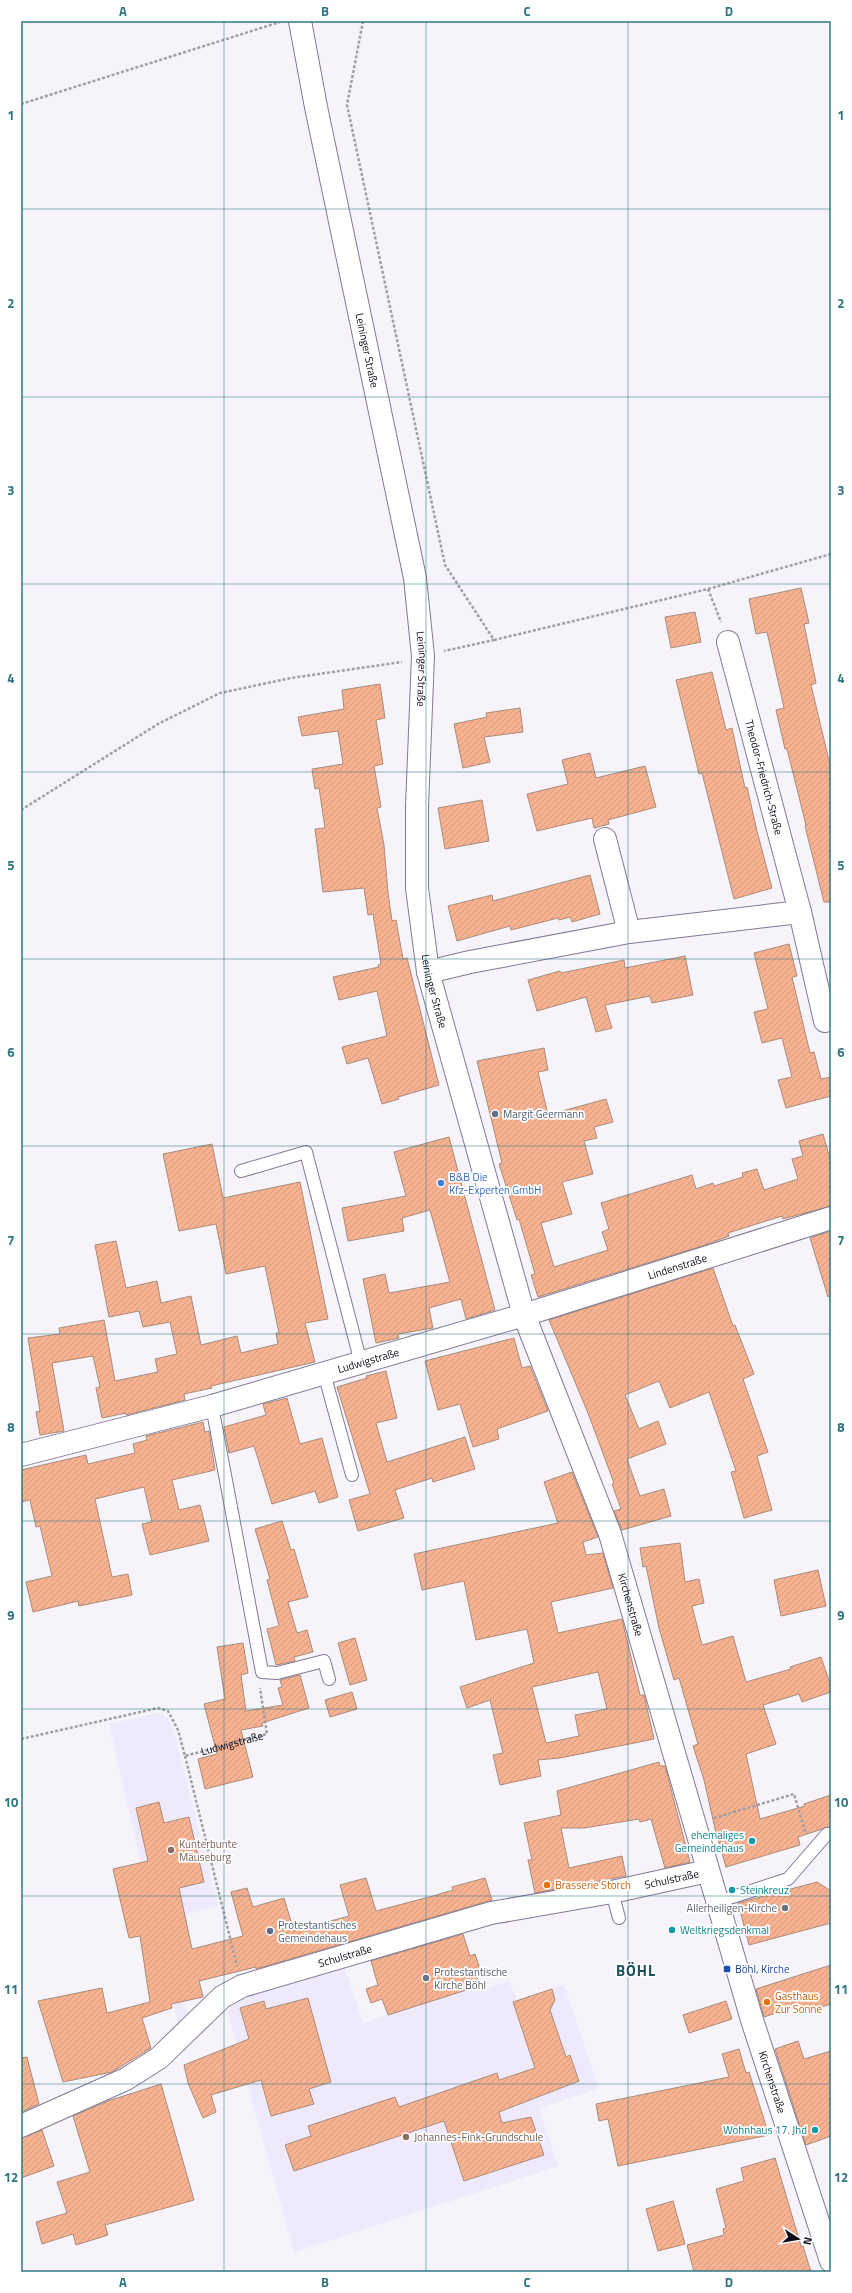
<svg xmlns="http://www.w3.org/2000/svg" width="852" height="2293" viewBox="0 0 852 2293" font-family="'Titillium Web',sans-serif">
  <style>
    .built { fill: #efeafb }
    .building { fill: url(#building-hatch); stroke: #ab8a79; fill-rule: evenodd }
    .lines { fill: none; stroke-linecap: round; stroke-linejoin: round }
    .lane-casing { stroke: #827896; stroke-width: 14 }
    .street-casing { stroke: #827896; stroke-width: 24 }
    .secondary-casing { stroke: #827896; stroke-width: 24 }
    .path { stroke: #a19ea6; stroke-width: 2.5; stroke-dasharray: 3 2; stroke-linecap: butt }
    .lane { stroke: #fff; stroke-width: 12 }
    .street { stroke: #fff; stroke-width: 22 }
    .secondary { stroke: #fff; stroke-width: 22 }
    .grid { fill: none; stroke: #307583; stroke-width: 1; stroke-opacity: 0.55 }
    .service-dot { fill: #5c6f8a; stroke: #fff; stroke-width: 1.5 }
    .shop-dot { fill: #3f7fe0; stroke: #fff; stroke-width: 1.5 }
    .culture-dot { fill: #0f9aa8; stroke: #fff; stroke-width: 1.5 }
    .education-dot { fill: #8d6e63; stroke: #fff; stroke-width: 1.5 }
    .food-dot { fill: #e8710a; stroke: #fff; stroke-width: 1.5 }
    .worship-dot { fill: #6b7280; stroke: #fff; stroke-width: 1.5 }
    .transit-dot { fill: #1a4fb4; stroke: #fff; stroke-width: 1.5 }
    .labels { text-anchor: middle; stroke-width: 3.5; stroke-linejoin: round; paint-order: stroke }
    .street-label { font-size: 11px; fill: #100c17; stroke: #fff }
    .service-label { font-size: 11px; fill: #4e5e75; stroke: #fff; text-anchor: start }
    .shop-label { font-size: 11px; fill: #366cbe; stroke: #fff; text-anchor: start }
    .culture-label { font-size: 11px; fill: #0d838f; stroke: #fff; text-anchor: end }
    .education-label { font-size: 11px; fill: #785e54; stroke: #fff; text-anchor: start }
    .food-label { font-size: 11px; fill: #c56008; stroke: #fff; text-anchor: start }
    .worship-label { font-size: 11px; fill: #5b616d; stroke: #fff; text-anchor: end }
    .transit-label { font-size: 11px; fill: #164399; stroke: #fff; text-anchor: start }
    .district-label { font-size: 15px; font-weight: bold; letter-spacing: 1px; fill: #19515c; stroke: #fff }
    .neatline { fill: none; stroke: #307583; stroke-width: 1.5 }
    .grid-label { font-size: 13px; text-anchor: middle; font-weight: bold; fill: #307583 }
  </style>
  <defs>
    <pattern id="building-hatch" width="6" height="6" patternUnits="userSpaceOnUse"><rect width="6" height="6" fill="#f7b391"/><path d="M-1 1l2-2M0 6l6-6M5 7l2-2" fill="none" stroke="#d3997c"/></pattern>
  </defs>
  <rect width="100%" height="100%" fill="#f6f4fa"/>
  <g class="built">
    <path d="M 157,1713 L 168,1718 L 174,1731 L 218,1906 L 185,1914 L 192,1945 L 176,1949 L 181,2001 L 189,2014 L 178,2024 L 109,1724 Z"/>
    <path d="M 344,1966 L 363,2023 L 479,1986 L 481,1990 L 509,1981 L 517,2001 L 564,1985 L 599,2088 L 539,2108 L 558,2166 L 294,2252 L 227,2010 L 241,1998 Z"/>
  </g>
  <g class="building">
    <path d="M 801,588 L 809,623 L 804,624 L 816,683 L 811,685 L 831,769 L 831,902 L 824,902 L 805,826 L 806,825 L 787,749 L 785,749 L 776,710 L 784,708 L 767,632 L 756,634 L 749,599 Z"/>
    <path d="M 695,612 L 701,642 L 671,648 L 665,617 Z"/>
    <path d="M 712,672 L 726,730 L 732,728 L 745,788 L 747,787 L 757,831 L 772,888 L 734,899 L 702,773 L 699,774 L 676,680 Z"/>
    <path d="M 380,684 L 385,718 L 376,720 L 383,764 L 374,766 L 381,807 L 377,808 L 384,845 L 388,893 L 392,921 L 396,920 L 403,959 L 407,958 L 439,1085 L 398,1097 L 399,1099 L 382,1104 L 368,1058 L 347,1064 L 342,1047 L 387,1036 L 377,991 L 339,1000 L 333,977 L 379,967 L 378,965 L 381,964 L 373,914 L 368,915 L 364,888 L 323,892 L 315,829 L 325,828 L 319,788 L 315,789 L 312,769 L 343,764 L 338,731 L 302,736 L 298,717 L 344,709 L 342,690 Z"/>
    <path d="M 520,708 L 523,732 L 484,737 L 490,762 L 463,768 L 454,724 L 487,717 L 486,713 Z"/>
    <path d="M 590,753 L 596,778 L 645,766 L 656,807 L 608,820 L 609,824 L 594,828 L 592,818 L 537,831 L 527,794 L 568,784 L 562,760 Z"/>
    <path d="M 482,800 L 489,841 L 445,849 L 438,808 Z"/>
    <path d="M 590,875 L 600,914 L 572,922 L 570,917 L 559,920 L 558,918 L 511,930 L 510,926 L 457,941 L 448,906 L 492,895 L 493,901 Z"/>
    <path d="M 789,944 L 797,976 L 792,977 L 810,1053 L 814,1052 L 821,1079 L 831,1077 L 831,1096 L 786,1108 L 778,1080 L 792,1077 L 782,1038 L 762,1043 L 754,1012 L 768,1009 L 754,953 Z"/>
    <path d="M 685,956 L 693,995 L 652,1003 L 650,996 L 605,1005 L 612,1028 L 596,1032 L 586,997 L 537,1011 L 528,980 L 560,971 L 561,973 L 624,960 L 625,968 Z"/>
    <path d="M 544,1048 L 548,1070 L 538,1072 L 548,1115 L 606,1099 L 613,1122 L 594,1127 L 597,1138 L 584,1141 L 593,1174 L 562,1182 L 572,1214 L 541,1223 L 554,1267 L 608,1250 L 602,1232 L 609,1229 L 601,1203 L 692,1175 L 696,1189 L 713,1183 L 714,1186 L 743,1177 L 742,1173 L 757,1169 L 764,1190 L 798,1179 L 792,1159 L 803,1156 L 799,1141 L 823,1134 L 831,1162 L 831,1206 L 783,1219 L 782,1216 L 728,1233 L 729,1236 L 705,1245 L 538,1297 L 531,1275 L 535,1274 L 519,1219 L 517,1220 L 499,1164 L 502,1163 L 477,1061 Z"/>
    <path d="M 449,1137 L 495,1310 L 466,1319 L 461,1299 L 429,1308 L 433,1328 L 398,1334 L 399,1338 L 376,1343 L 363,1279 L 385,1274 L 389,1293 L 450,1282 L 430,1210 L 402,1218 L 404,1231 L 348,1241 L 342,1208 L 406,1196 L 394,1152 Z"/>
    <path d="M 212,1144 L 223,1198 L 300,1182 L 328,1319 L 305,1323 L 315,1362 L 211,1386 L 212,1388 L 184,1394 L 185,1400 L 126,1415 L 126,1413 L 102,1418 L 96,1388 L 100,1387 L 93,1356 L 52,1363 L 64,1431 L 40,1435 L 36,1412 L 40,1411 L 28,1338 L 60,1334 L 59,1328 L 104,1320 L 115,1381 L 158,1372 L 155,1359 L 177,1354 L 170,1322 L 143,1327 L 139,1311 L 109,1317 L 95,1245 L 116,1241 L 126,1288 L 157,1281 L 161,1303 L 191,1296 L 201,1345 L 237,1336 L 241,1353 L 278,1344 L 276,1333 L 279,1333 L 265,1266 L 226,1274 L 216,1224 L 179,1231 L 163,1154 Z"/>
    <path d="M 831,1231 L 831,1296 L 828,1297 L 810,1238 Z"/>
    <path d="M 713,1268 L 733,1326 L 735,1325 L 754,1374 L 743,1379 L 768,1452 L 757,1456 L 772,1510 L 744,1518 L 731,1472 L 736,1471 L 709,1392 L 670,1408 L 659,1381 L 625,1395 L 639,1429 L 658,1421 L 666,1444 L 627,1459 L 640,1496 L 664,1489 L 671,1516 L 622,1530 L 614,1511 L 621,1509 L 612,1484 L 614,1483 L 588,1413 L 549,1320 Z"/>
    <path d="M 514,1338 L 522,1368 L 530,1366 L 548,1411 L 497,1429 L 499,1439 L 473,1447 L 460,1404 L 438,1410 L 425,1361 Z"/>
    <path d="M 386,1371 L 397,1418 L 376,1423 L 387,1462 L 465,1437 L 475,1469 L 433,1482 L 432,1478 L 395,1490 L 404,1518 L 358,1531 L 349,1500 L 370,1494 L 337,1387 L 367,1378 L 366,1376 Z"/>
    <path d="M 287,1398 L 300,1444 L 322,1438 L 338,1497 L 319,1503 L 315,1491 L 272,1504 L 254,1446 L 229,1453 L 224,1427 L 266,1415 L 263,1404 Z"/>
    <path d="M 203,1422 L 205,1432 L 209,1431 L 215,1470 L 172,1480 L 179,1510 L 200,1505 L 209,1541 L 150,1555 L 142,1524 L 152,1522 L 144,1487 L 95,1499 L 112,1577 L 128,1574 L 132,1595 L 79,1606 L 78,1601 L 33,1612 L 26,1582 L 52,1576 L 40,1526 L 36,1527 L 30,1500 L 21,1502 L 21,1470 L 86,1455 L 88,1464 L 135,1453 L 133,1444 L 147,1440 L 146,1436 Z"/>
    <path d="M 572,1472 L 598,1537 L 583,1542 L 586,1555 L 603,1553 L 613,1588 L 551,1602 L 558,1633 L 622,1619 L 640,1695 L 644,1695 L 654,1739 L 560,1758 L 538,1760 L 541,1776 L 500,1785 L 493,1755 L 503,1753 L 490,1700 L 467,1708 L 460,1687 L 534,1663 L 527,1629 L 476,1640 L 464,1581 L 422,1590 L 414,1554 L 558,1523 L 544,1482 ZM 598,1672 L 607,1709 L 575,1715 L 579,1736 L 546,1743 L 532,1687 Z"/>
    <path d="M 282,1521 L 291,1550 L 294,1549 L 308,1597 L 288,1602 L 297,1633 L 307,1630 L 313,1652 L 294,1657 L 295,1661 L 276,1665 L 267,1629 L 279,1626 L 267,1580 L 270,1579 L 255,1529 Z"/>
    <path d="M 680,1543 L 685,1582 L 699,1579 L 704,1603 L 692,1606 L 702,1645 L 733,1636 L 746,1682 L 791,1669 L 790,1667 L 821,1657 L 831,1686 L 831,1692 L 802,1702 L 799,1694 L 763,1705 L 776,1744 L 746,1754 L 760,1819 L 805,1806 L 804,1804 L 831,1795 L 831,1826 L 798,1837 L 800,1845 L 726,1867 L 716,1833 L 704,1780 L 693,1746 L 698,1744 L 679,1678 L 674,1680 L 659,1628 L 646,1566 L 643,1567 L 640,1548 Z"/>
    <path d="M 818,1570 L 826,1606 L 781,1616 L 774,1580 Z"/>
    <path d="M 355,1638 L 367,1680 L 350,1685 L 338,1643 Z"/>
    <path d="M 243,1643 L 248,1673 L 241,1675 L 246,1711 L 283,1705 L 278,1688 L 282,1687 L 280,1680 L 300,1675 L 309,1708 L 262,1723 L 263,1726 L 241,1730 L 253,1777 L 205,1789 L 198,1759 L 217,1754 L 204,1704 L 225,1699 L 217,1647 Z"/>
    <path d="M 352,1692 L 357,1709 L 330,1717 L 325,1700 Z"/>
    <path d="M 659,1762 L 660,1766 L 665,1766 L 690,1862 L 665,1868 L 651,1819 L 640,1822 L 639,1819 L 584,1828 L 561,1828 L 569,1868 L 622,1856 L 626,1876 L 535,1893 L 528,1860 L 532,1860 L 524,1823 L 561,1815 L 557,1791 Z"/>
    <path d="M 159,1802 L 164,1823 L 189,1817 L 204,1882 L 179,1888 L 192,1949 L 243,1936 L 231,1892 L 247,1888 L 253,1907 L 284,1898 L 294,1931 L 349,1916 L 340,1885 L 366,1878 L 376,1911 L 433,1896 L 453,1890 L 452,1887 L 485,1878 L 492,1900 L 256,1969 L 256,1967 L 199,1981 L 203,1997 L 171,2004 L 172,2008 L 142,2018 L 151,2048 L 112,2072 L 63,2082 L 38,2001 L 102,1988 L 107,2013 L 150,2002 L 140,1936 L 129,1938 L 113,1869 L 148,1861 L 136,1808 Z"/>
    <path d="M 817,1882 L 831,1891 L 831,1923 L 749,1945 L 738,1903 Z"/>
    <path d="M 463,1934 L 470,1956 L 475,1954 L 480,1969 L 475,1970 L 479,1986 L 388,2015 L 382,1999 L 371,2003 L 366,1989 L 378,1985 L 371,1961 Z"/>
    <path d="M 831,1965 L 831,2004 L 800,2014 L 797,2006 L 764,2017 L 756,1989 Z"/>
    <path d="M 552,1989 L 555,2000 L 550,2010 L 566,2057 L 570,2055 L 579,2081 L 499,2112 L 502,2123 L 531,2117 L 544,2155 L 464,2181 L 444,2121 L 294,2171 L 285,2145 L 311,2136 L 308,2126 L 395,2097 L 399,2107 L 497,2073 L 499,2080 L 535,2068 L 513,2002 Z"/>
    <path d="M 308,1998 L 331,2082 L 309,2089 L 314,2104 L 271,2116 L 261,2080 L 211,2095 L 216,2112 L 203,2118 L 188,2083 L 184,2065 L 249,2039 L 240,2008 L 264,2001 L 266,2009 Z"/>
    <path d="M 726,2001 L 732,2019 L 689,2033 L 683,2015 Z"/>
    <path d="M 798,2041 L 804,2059 L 831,2051 L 831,2136 L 806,2145 L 775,2049 Z"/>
    <path d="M 739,2049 L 746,2073 L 749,2072 L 769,2135 L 618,2166 L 608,2119 L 599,2121 L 596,2104 L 729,2077 L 722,2054 Z"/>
    <path d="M 27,2057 L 39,2104 L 21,2112 L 21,2058 Z"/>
    <path d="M 161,2084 L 194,2200 L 105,2225 L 108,2235 L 76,2245 L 73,2234 L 42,2244 L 36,2222 L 67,2213 L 57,2182 L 90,2172 L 73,2116 L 108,2101 Z"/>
    <path d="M 42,2130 L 54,2166 L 21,2178 L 21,2138 Z"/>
    <path d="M 775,2158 L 801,2246 L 803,2246 L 811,2272 L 694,2272 L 687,2245 L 724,2235 L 723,2229 L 726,2228 L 716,2189 L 744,2181 L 741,2168 Z"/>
    <path d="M 673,2201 L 685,2244 L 658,2251 L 646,2209 Z"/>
  </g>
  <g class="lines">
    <defs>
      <g id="lane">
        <path d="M 241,1171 L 306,1152 L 361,1363"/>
        <path d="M 324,1373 L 352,1475"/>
        <path d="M 212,1406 L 262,1672 L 277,1673 L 324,1661 L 329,1679"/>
        <path d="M 612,1892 L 619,1918"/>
        <path d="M 717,1902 L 788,1879 L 827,1834"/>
      </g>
      <g id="street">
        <path id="s2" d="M 728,642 L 800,912 L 825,1021"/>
        <path d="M 605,839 L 629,932"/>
        <path d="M 428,972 L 470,962 L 629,932 L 800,912"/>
        <path id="s3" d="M 21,1455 L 212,1406 L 524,1315 L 831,1218"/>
        <path id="s4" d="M 21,2126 L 126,2079 L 159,2058 L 222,1997 L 242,1986 L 491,1913 L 612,1892 L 708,1871"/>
      </g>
      <g id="secondary">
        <path id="s5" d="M 300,21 L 316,107 L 415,578 L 423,656 L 417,807 L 417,888 L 428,972 L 524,1315 L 610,1534 L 752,2020 L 831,2261"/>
      </g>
    </defs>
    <use href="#lane" class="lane-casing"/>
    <use href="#street" class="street-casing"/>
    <use href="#secondary" class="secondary-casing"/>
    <g class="path">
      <path d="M 363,21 L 347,105 L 445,565 L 494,640 L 444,651"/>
      <path d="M 21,104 L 280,22"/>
      <path d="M 708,589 L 721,622"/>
      <path d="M 494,640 L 708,589 L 831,554"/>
      <path d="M 21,810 L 158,724 L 220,693 L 291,678 L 402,662"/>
      <path id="s1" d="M 21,1739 L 158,1708 L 168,1711 L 178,1730 L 185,1756 L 267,1734 L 260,1688"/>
      <path d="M 185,1756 L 237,1966"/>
      <path d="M 714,1818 L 794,1794 L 806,1834"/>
    </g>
    <use href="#lane" class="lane"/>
    <use href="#street" class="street"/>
    <use href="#secondary" class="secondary"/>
  </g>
  <path class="grid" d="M 224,21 L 224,2272M 426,21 L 426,2272M 628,21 L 628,2272M 21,209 L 831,209M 21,397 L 831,397M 21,584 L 831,584M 21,772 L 831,772M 21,959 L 831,959M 21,1146 L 831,1146M 21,1334 L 831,1334M 21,1521 L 831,1521M 21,1709 L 831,1709M 21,1896 L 831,1896M 21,2084 L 831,2084"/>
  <g class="service-dot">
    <circle cx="495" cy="1114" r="4"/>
    <circle cx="270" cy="1931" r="4"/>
  </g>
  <circle class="shop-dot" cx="441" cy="1183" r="4"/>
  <g class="culture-dot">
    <circle cx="752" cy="1841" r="4"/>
    <circle cx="732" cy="1890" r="4"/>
    <circle cx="672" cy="1930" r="4"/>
    <circle cx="815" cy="2130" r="4"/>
  </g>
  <g class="education-dot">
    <circle cx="171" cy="1850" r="4"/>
    <circle cx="406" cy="2137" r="4"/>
  </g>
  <g class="food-dot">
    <circle cx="547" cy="1885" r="4"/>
    <circle cx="767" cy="2002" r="4"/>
  </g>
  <g class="worship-dot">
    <circle cx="785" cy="1908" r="4"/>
    <circle cx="426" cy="1978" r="4"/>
  </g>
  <rect class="transit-dot" x="723" y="1965" width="8" height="8" rx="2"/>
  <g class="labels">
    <g class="street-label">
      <text dy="4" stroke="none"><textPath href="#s5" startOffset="336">Leininger Straße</textPath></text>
      <text dy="4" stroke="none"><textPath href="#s5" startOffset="660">Leininger Straße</textPath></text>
      <text dy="4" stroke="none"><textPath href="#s2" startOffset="140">Theodor-Friedrich-Straße</textPath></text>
      <text dy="4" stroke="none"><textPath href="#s5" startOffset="984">Leininger Straße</textPath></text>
      <text dy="4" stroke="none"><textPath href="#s3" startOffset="683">Lindenstraße</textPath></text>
      <text dy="4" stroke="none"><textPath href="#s3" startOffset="360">Ludwigstraße</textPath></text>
      <text dy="4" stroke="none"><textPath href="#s5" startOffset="1629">Kirchenstraße</textPath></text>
      <text dy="4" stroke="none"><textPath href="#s1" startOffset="248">Ludwigstraße</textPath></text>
      <text dy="4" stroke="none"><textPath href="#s4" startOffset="708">Schulstraße</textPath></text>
      <text dy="4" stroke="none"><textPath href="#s4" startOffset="372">Schulstraße</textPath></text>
      <text dy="4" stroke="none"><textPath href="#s5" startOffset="2127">Kirchenstraße</textPath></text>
    </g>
    <g class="service-label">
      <text x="503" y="1118">Margit Geermann</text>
      <text x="278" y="1929">Protestantisches<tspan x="278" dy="13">Gemeindehaus</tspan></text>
    </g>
    <g class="shop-label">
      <text x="449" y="1181">B&amp;B Die<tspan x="449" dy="13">Kfz-Experten GmbH</tspan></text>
    </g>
    <g class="culture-label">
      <text x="744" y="1839">ehemaliges<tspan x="744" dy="13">Gemeindehaus</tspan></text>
      <text x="740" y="1894" text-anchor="start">Steinkreuz</text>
      <text x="680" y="1934" text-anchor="start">Weltkriegsdenkmal</text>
      <text x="807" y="2134">Wohnhaus 17. Jhd</text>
    </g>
    <g class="education-label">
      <text x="179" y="1848">Kunterbunte<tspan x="179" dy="13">Mäuseburg</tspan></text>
      <text x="414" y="2141">Johannes-Fink-Grundschule</text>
    </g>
    <g class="food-label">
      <text x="555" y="1889">Brasserie Storch</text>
      <text x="775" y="2000">Gasthaus<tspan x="775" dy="13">Zur Sonne</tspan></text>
    </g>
    <g class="worship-label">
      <text x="777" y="1912">Allerheiligen-Kirche</text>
      <text x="434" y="1976" text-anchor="start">Protestantische<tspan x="434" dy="13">Kirche Böhl</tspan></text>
    </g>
    <g class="transit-label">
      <text x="735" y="1973">Böhl, Kirche</text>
    </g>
    <g class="district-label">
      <text x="636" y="1976">BÖHL</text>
    </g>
  </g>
  <rect width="852" height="2293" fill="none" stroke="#ffffff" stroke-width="44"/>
  <g transform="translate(798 2239) rotate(102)" stroke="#ffffff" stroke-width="3" paint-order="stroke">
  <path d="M0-3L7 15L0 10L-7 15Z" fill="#100c17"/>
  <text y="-6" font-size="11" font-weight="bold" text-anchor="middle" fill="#100c17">N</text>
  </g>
  <rect x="22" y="22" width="808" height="2249" class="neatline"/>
  <g class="grid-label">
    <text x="123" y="16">A</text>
    <text x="325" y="16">B</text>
    <text x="527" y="16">C</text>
    <text x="729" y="16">D</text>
    <text x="11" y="120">1</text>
    <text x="841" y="120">1</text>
    <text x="11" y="308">2</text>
    <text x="841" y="308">2</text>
    <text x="11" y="495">3</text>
    <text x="841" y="495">3</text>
    <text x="11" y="683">4</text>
    <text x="841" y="683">4</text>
    <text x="11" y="870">5</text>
    <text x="841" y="870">5</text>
    <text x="11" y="1057">6</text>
    <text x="841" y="1057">6</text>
    <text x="11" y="1245">7</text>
    <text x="841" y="1245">7</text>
    <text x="11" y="1432">8</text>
    <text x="841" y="1432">8</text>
    <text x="11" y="1620">9</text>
    <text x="841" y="1620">9</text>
    <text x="11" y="1807">10</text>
    <text x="841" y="1807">10</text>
    <text x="11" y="1994">11</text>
    <text x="841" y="1994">11</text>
    <text x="11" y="2182">12</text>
    <text x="841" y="2182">12</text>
    <text x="123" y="2287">A</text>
    <text x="325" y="2287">B</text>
    <text x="527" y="2287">C</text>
    <text x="729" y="2287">D</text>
  </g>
</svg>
